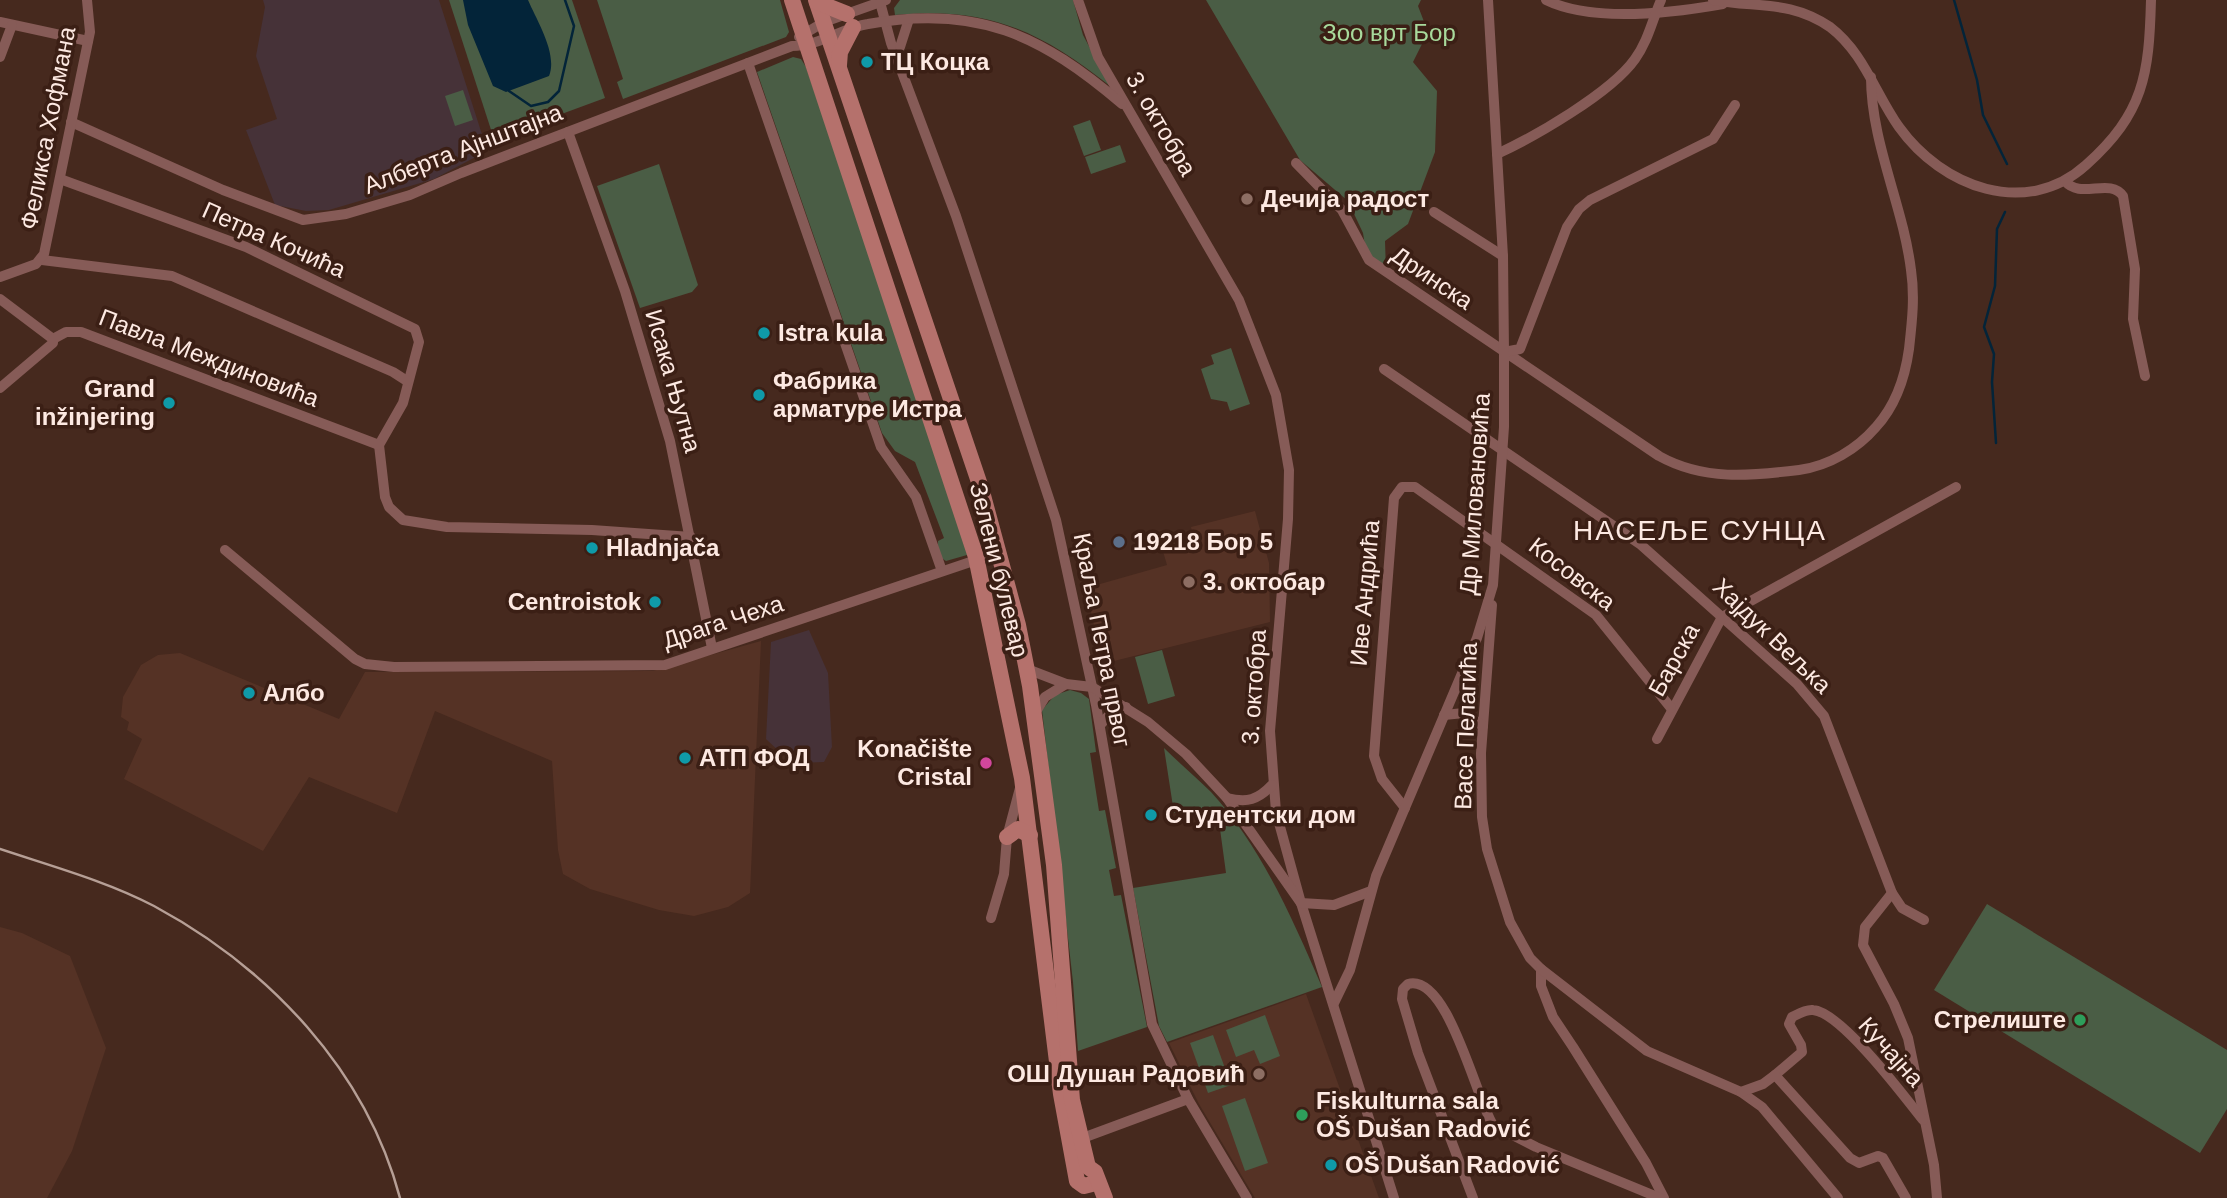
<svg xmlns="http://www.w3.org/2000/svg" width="2227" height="1198" viewBox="0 0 2227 1198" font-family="Arial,sans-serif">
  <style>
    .commercial { fill: #463238 }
    .built { fill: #553225 }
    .green { fill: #4a5d45 }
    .water { fill: #032439 }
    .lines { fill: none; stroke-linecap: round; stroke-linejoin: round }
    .stream { stroke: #032439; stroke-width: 2.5 }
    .street { stroke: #865b57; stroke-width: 10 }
    .secondary { stroke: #b5716c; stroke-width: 16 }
    .rail { stroke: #b69f96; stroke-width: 2.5 }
    .culture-dot { fill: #0f9aa8; stroke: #3b1f15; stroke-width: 2.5 }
    .education-dot { fill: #8d6e63; stroke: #3b1f15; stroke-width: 2.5 }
    .service-dot { fill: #5c6f8a; stroke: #3b1f15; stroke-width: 2.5 }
    .hotel-dot { fill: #d1479c; stroke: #3b1f15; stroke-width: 2.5 }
    .leisure-dot { fill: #2e9e5b; stroke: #3b1f15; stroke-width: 2.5 }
    .labels { text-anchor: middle; stroke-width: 7; stroke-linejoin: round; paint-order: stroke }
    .park-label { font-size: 24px; fill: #a8da9c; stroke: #3b1f15 }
    .poi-label { font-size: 24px; font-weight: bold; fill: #fde9e2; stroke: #3b1f15; text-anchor: start }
    .street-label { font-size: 24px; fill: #fde9e2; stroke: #3b1f15 }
    .quarter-label { font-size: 28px; letter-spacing: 2px; fill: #fde9e2; stroke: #3b1f15 }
  </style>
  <rect width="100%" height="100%" fill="#46291e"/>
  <g class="commercial">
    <path d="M 263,0 L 439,0 L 486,147 L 485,152 L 434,179 L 329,210 L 306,211 L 275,205 L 246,130 L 277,119 L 256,56 L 265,7 Z"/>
    <path d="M 809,630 L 828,673 L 832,747 L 824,762 L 798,763 L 782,754 L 766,739 L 771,642 Z"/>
  </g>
  <g class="built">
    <path d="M 1255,511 L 1269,563 L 1270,622 L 1102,664 L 1086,588 L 1167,565 L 1162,548 L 1194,540 L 1191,527 Z"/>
    <path d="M 761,641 L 750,893 L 728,907 L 694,916 L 659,910 L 590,889 L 563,874 L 558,850 L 552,761 L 435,711 L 397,813 L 309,777 L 263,851 L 124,779 L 142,739 L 127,730 L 129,722 L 121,717 L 123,697 L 141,665 L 158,655 L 180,653 L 339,719 L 365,672 L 653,671 Z"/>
    <path d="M 0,927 L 22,933 L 70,956 L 106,1048 L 72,1151 L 47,1198 L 0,1198 Z"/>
    <path d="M 1306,994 L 1379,1198 L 1255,1198 L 1199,1104 L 1169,1043 Z"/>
  </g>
  <g class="green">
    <path d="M 449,0 L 572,0 L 605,98 L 494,139 Z"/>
    <path d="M 597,0 L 780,0 L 789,32 L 786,37 L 623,99 L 617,82 L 623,79 Z"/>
    <path d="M 900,0 L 1073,0 L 1083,35 L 1110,86 C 1039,30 987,6 895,15 L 894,8 Z"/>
    <path d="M 1206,0 L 1421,0 L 1418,6 L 1428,32 L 1413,62 L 1437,91 L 1435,152 L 1408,224 L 1385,241 L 1386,271 L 1366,252 L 1363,233 L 1348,201 L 1300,160 Z"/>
    <path d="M 793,57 L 801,59 L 806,67 L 969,544 L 967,555 L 946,561 C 938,557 938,549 938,541 L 944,538 L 915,462 L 895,451 L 882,433 L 757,72 Z"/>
    <path d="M 463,90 L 473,120 L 455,126 L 445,96 Z"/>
    <path d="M 1090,120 L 1101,150 L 1084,156 L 1073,126 Z"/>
    <path d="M 1120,145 L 1126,162 L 1091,174 L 1085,157 Z"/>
    <path d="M 659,164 L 698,285 L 692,292 L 640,308 L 597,186 Z"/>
    <path d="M 1231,348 L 1250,404 L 1230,411 L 1227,402 L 1211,399 L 1201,369 L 1214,364 L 1211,355 Z"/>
    <path d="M 1162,650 L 1175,696 L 1148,704 L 1135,657 Z"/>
    <path d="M 1070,690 L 1081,693 L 1089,699 L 1096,752 L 1090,753 L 1099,811 L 1105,810 L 1116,868 L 1109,870 L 1114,896 L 1121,895 L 1147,1027 L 1078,1051 L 1073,982 L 1042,710 L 1055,695 Z"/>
    <path d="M 1164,748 C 1179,763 1196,777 1211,792 C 1261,846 1293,920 1322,987 L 1167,1042 L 1159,1026 L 1133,888 L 1226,873 L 1217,807 L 1174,813 Z"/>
    <path d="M 1987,904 L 2227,1050 L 2227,1109 L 2200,1153 L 1934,990 Z"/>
    <path d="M 1265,1015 L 1280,1056 L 1260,1064 L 1254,1050 L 1236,1057 L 1226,1030 Z"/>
    <path d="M 1213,1035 L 1231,1085 L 1208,1093 L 1190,1043 Z"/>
    <path d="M 1245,1098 L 1268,1163 L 1245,1171 L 1222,1106 Z"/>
  </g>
  <path class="water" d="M 463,0 L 528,0 C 537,21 558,54 549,76 L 506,92 L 493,86 L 468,25 Z"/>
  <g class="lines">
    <g class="stream">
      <path d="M 1954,0 L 1977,80 L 1983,115 L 2007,164"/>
      <path d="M 509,91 L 531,106 L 548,102 L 559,91 L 574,26 L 565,0"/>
      <path d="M 1996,443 L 1992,382 L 1994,354 L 1984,327 L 1995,286 L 1997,229 L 2005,212"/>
    </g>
    <g class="street">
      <path d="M 1078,0 L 1098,57 L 1239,300 L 1276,395 L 1289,470 L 1288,519 L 1270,731 L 1276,812 L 1301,903 L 1394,1198"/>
      <path d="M 1546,0 C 1593,23 1672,13 1723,4"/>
      <path d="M 1713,0 C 1758,8 1790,0 1830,27 C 1864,53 1875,93 1899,127 C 1942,187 2026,219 2086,165 C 2144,113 2149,75 2151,0"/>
      <path d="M 880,2 L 891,43 L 956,216 L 1056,520 L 1096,705 L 1152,1024 L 1188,1099 L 1247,1198"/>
      <path d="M 0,22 L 88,41"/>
      <path d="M 799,37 L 824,22 L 886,0"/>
      <path d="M 900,47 L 909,19"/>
      <path d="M 0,57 L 12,25"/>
      <path d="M 748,63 L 881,447 L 916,497 L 942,571"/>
      <path d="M 71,122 L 223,190 L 303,220 L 346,214 L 410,195 L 461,173 L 792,46 C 819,46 842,28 868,24 C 977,4 1041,35 1122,104"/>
      <path d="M 568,132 L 625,291 L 670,441 L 712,648"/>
      <path d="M 1497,154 C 1534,137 1611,93 1635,59 C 1648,41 1652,21 1661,0"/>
      <path d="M 1296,163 L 1342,210 L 1369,260 L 1659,456 C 1704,481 1750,476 1799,470 C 1829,466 1857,449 1876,427 C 1896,405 1905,378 1909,349 C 1912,322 1915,297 1911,270 C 1903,205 1871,143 1871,77"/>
      <path d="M 60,179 L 246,247 L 415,329 L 419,342 L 403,403 L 379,445 L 385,497 L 389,507 L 403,520 L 447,527 L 592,530 L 691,537"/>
      <path d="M 2065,181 C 2080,200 2110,177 2123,196 L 2135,269 L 2133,319 L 2145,376"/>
      <path d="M 1434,212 L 1503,256"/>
      <path d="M 42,260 L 172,276 L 393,372 L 407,381"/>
      <path d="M 0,277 L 36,264 L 44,254 L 90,32 L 87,0"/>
      <path d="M 0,299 L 53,339"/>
      <path d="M 1504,352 L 1520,349 L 1567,227 L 1579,209 L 1590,200 L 1713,139 L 1735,105"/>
      <path d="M 1384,369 L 1640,544 L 1797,684 L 1824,716 L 1892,893 L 1902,908 L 1924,920"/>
      <path d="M 0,388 L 53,343 L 53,339 L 66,332 L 81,332 L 379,445"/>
      <path d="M 225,550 L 355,659 L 365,664 L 394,667 L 665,665 L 1000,552"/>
      <path d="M 1492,605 L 1481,753 L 1482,817 L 1487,849 L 1510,922 L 1530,958 L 1541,969 L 1541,986 L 1553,1017 L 1573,1047 L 1646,1163 L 1664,1198"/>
      <path d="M 1027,669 L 1066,684 L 1092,687 L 1148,722 L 1186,754 L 1227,798 L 1301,903 L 1334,905 L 1371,891"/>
      <path d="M 1035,713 L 1045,697 L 1066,684"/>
      <path d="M 1444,715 L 1464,713 L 1483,726"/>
      <path d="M 1100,725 L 1111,713 L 1126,707"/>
      <path d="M 1657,739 L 1722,617 L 1956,487"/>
      <path d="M 1227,798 C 1247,803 1258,800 1272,785"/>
      <path d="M 1405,808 L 1382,779 L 1374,756 L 1394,498 L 1402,487 L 1415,487 L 1422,492 L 1596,615 L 1671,708"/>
      <path d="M 1892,893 L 1865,927 L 1863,945 L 1894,1004 L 1908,1038 L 1934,1165 L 1937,1198"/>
      <path d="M 991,918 L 1004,874 L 1007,837 L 1020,788"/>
      <path d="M 1541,969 L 1647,1051 L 1741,1092 L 1762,1107 L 1838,1198"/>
      <path d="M 1334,1003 L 1350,970 L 1376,876 L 1477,638 L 1493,585 L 1504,427 L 1504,352 L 1503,256 L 1488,0"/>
      <path d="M 1775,1075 L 1802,1052 L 1801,1045 L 1789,1024 L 1792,1017 C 1798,1014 1806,1009 1813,1010 C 1841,1012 1904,1096 1923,1120"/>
      <path d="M 1741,1092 L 1763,1084 L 1775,1075 L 1850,1158 L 1859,1163 L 1878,1156 L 1883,1158 L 1906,1198"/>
      <path d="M 1080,1139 L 1188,1099"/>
      <path d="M 1473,1198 L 1418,1053 L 1402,999 L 1403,989 L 1408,984 C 1448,973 1476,1099 1493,1125 L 1536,1147 L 1660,1198"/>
    </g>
    <g class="secondary">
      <path d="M 792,0 L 976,557 L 1022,778 L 1061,1094 L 1077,1181 L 1084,1186 L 1092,1184"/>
      <path d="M 816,0 L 981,488 L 1018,625 L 1030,686 L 1054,865 L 1072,1100 L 1088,1167 L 1095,1172 L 1105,1198"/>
      <path d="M 817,2 L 847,14"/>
      <path d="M 839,65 L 840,52 L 853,27"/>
      <path d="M 1007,837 L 1018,829 L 1030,835"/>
    </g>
    <path class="rail" d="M 0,849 C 51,866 106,881 154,906 C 269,968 366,1070 400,1198"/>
  </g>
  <g class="culture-dot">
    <circle cx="867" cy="62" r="7"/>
    <circle cx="764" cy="333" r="7"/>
    <circle cx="759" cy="395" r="7"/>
    <circle cx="169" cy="403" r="7"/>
    <circle cx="592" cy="548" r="7"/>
    <circle cx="655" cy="602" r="7"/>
    <circle cx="249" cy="693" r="7"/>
    <circle cx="685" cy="758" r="7"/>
    <circle cx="1151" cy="815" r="7"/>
    <circle cx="1331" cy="1165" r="7"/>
  </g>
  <g class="education-dot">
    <circle cx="1247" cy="199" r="7"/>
    <circle cx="1189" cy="582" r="7"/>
    <circle cx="1259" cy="1074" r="7"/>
  </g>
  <circle class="service-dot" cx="1119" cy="542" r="7"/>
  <circle class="hotel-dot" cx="986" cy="763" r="7"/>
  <g class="leisure-dot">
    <circle cx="2080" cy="1020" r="7"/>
    <circle cx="1302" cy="1115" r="7"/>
  </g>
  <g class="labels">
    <g class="park-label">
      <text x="1389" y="41">Зоо врт Бор</text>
    </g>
    <g class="poi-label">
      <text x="881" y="70">ТЦ Коцка</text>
      <text x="1261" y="207">Дечија радост</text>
      <text x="778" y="341">Istra kula</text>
      <text x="773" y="389">Фабрика<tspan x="773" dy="28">арматуре Истра</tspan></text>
      <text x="155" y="397" text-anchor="end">Grand<tspan x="155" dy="28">inžinjering</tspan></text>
      <text x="1133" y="550">19218 Бор 5</text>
      <text x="606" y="556">Hladnjača</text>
      <text x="1203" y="590">3. октобар</text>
      <text x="641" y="610" text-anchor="end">Centroistok</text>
      <text x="263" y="701">Албо</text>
      <text x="972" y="757" text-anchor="end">Konačište<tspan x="972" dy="28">Cristal</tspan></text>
      <text x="699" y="766">АТП ФОД</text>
      <text x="1165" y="823">Студентски дом</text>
      <text x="2066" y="1028" text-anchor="end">Стрелиште</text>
      <text x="1245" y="1082" text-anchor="end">ОШ Душан Радовић</text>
      <text x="1316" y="1109">Fiskulturna sala<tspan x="1316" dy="28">OŠ Dušan Radović</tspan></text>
      <text x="1345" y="1173">OŠ Dušan Radović</text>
    </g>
    <g class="street-label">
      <text transform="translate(1161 124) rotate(60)" y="8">3. октобра</text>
      <text transform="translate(48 128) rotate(-79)" y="8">Феликса Хофмана</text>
      <text transform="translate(463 149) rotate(-21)" y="8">Алберта Ајнштајна</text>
      <text transform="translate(274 240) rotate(24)" y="8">Петра Кочића</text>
      <text transform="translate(1432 278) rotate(34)" y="8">Дринска</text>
      <text transform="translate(209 358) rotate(21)" y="8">Павла Междиновића</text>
      <text transform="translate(673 381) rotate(74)" y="8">Исака Њутна</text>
      <text transform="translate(1475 494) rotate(-86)" y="8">Др Миловановића</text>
      <text transform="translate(999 570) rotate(76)" y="8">Зелени булевар</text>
      <text transform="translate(1572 574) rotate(38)" y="8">Косовска</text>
      <text transform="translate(1365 593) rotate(-85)" y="8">Иве Андрића</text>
      <text transform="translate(723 622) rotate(-18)" y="8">Драга Чеха</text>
      <text transform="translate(1772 636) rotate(44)" y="8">Хајдук Вељка</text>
      <text transform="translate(1102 640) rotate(79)" y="8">Краља Петра првог</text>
      <text transform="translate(1674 660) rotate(-61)" y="8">Барска</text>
      <text transform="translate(1254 687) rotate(-86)" y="8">3. октобра</text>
      <text transform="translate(1466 726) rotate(-88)" y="8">Васе Пелагића</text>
      <text transform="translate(1891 1052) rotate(48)" y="8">Кучајна</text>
    </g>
    <g class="quarter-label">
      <text x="1700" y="540">НАСЕЉЕ СУНЦА</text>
    </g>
  </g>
</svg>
